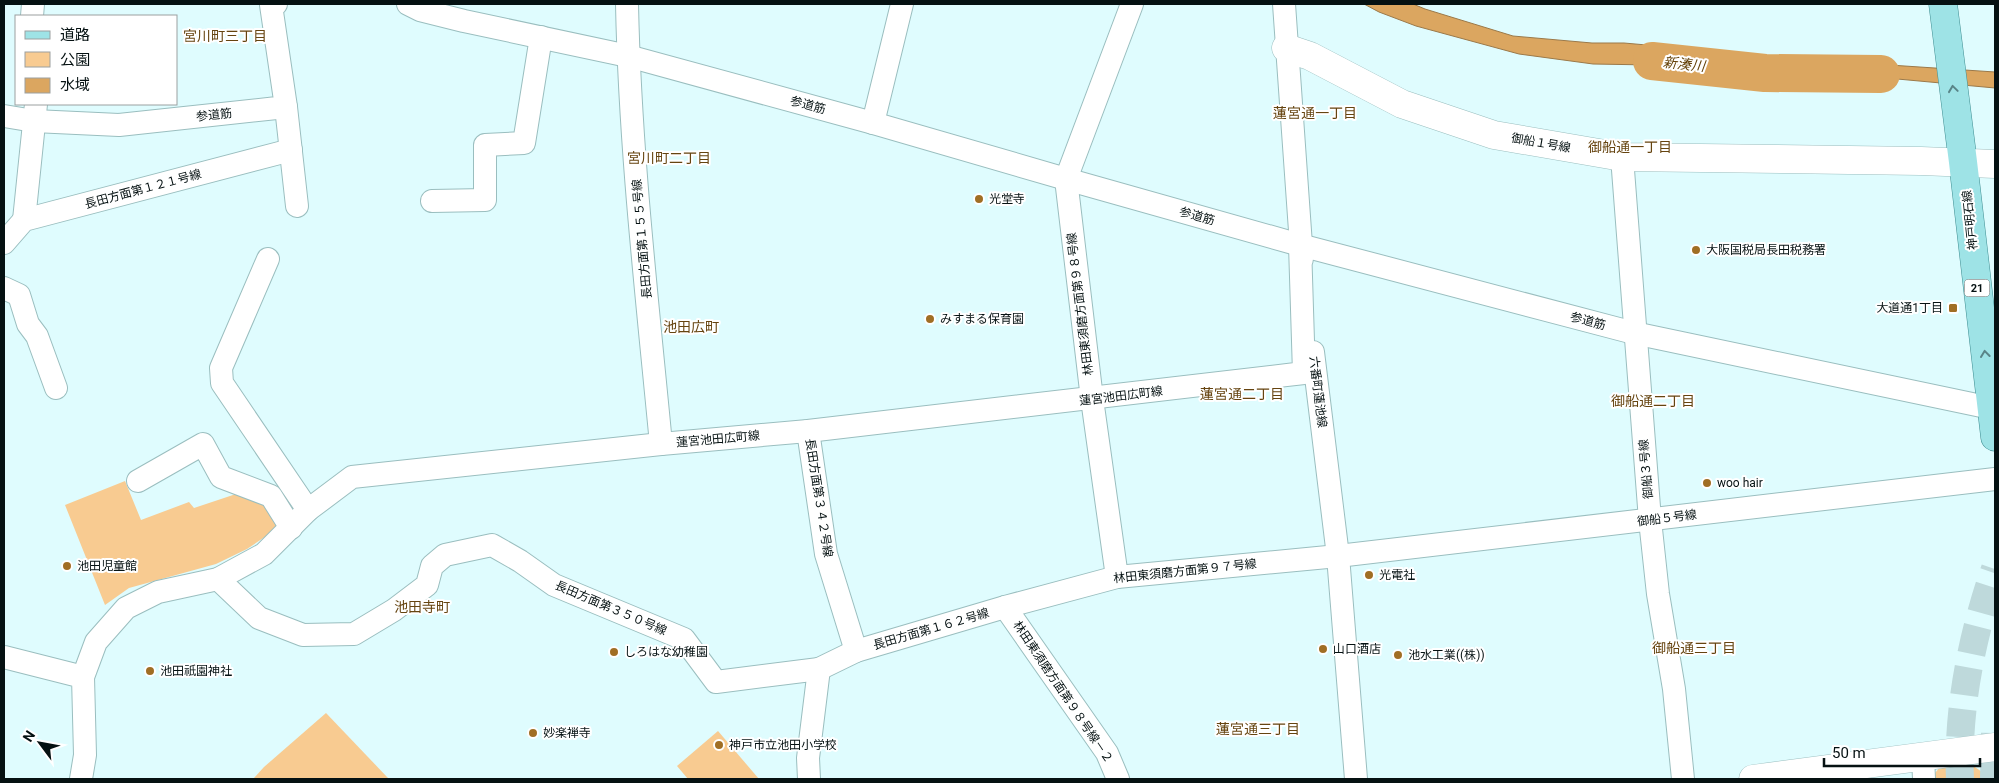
<svg xmlns="http://www.w3.org/2000/svg" width="1999" height="783" viewBox="0 0 1999 783" font-family="Roboto,'Noto Sans JP',sans-serif">
  <style>
    .green { fill: #f8cb91 }
    .water { fill: #dba660; stroke: #9b7949 }
    .lines { fill: none; stroke-linecap: round; stroke-linejoin: round }
    .river { stroke: #dba660; stroke-width: 38 }
    .motorway-tunnel { stroke: #bed9db; stroke-width: 28; stroke-dasharray: 28 14; stroke-linecap: butt }
    .minor-casing { stroke: #9abebf; stroke-width: 24 }
    .tertiary-casing { stroke: #9abebf; stroke-width: 29 }
    .primary-casing { stroke: #3e8d91; stroke-width: 29 }
    .minor { stroke: #fff; stroke-width: 22 }
    .tertiary { stroke: #fff; stroke-width: 28 }
    .primary { stroke: #9ee3e6; stroke-width: 28 }
    .oneway { stroke: #598487 }
    .poi-dot { fill: #a06e24; stroke: #fff; stroke-width: 2 }
    .labels { text-anchor: middle; stroke-width: 4; stroke-linejoin: round; paint-order: stroke }
    .shield { fill: #fff; stroke: #505859; stroke-width: 1 }
    .shield-label { font-size: 11px; font-weight: bold; fill: #051112 }
    .street-label { font-size: 12px; fill: #051112; stroke: #fff }
    .poi-label { font-size: 12px; fill: #051112; stroke: #fff; text-anchor: start }
    .neighbourhood-label { font-size: 14px; fill: #664410; stroke: #fff }
    .water-label { font-size: 14px; font-style: italic; fill: #644108; stroke: #fff }
  </style>
  <rect width="100%" height="100%" fill="#dffcfe"/>
  <g class="green">
    <path d="M 125,481 L 141,520 L 189,502 L 194,508 L 242,492 L 263,498 L 281,526 L 247,549 L 216,564 L 129,588 L 105,605 L 65,505 Z"/>
    <path d="M 326,713 L 388,778 L 387,779 L 253,779 L 264,767 Z"/>
    <path d="M 718,731 L 759,779 L 688,779 L 677,766 Z"/>
    <path d="M 1969,763 L 1985,774 L 1985,779 L 1930,779 L 1940,767 Z"/>
  </g>
  <path class="water" d="M 1364,4 L 1413,4 L 1425,9 L 1513,36 L 1592,43 L 1624,43 L 1658,46 L 1678,51 L 1995,72 L 1995,88 L 1767,67 L 1593,64 L 1519,54 L 1416,26 L 1379,12 Z"/>
  <g class="lines">
    <path class="river" d="M 1652,61 L 1765,73 L 1881,74"/>
    <g class="motorway-tunnel">
      <path d="M 1960,779 C 1957,709 1972,635 1995,569"/>
      <path d="M 1994,779 L 1995,733"/>
    </g>
    <defs>
      <g id="minor">
        <path d="M 408,4 L 420,10 L 464,21 L 628,56 L 873,123 L 1066,179 L 1300,245 L 1634,333 L 1991,408"/>
        <path d="M 627,4 C 630,151 647,297 661,444"/>
        <path d="M 1284,4 L 1302,259"/>
        <path d="M 32,16 L 33,4"/>
        <path d="M 286,107 L 297,206"/>
        <path d="M 4,116 L 34,121 L 119,125 L 286,107 L 271,5 L 276,4"/>
        <path d="M 873,123 L 902,4"/>
        <path d="M 1622,157 L 1650,520 L 1658,594 L 1674,689 L 1683,779"/>
        <path d="M 432,201 L 485,200 L 485,145 L 524,143 L 541,37"/>
        <path d="M 24,220 L 36,104"/>
        <path d="M 4,243 L 24,220 L 291,150"/>
        <path d="M 268,259 L 221,368 L 222,383 L 308,510"/>
        <path d="M 4,288 L 19,295 L 28,324 L 37,336 L 56,388"/>
        <path d="M 1313,352 L 1338,556 L 1356,779"/>
        <path d="M 808,431 L 826,554 L 856,651"/>
        <path d="M 138,481 L 203,444 L 221,477 L 271,496 L 291,528"/>
        <path d="M 1117,577 L 1092,399 L 1066,179 L 1132,4"/>
        <path d="M 218,579 L 259,618 L 303,635 L 354,634 L 394,610 L 427,585 L 432,566 L 445,555 L 492,545 L 520,561 L 554,585 L 684,639 L 716,682 L 819,669 L 808,758 L 809,779"/>
        <path d="M 1005,607 L 1107,753 L 1118,779"/>
        <path d="M 4,657 L 83,677 L 85,755 L 81,779"/>
        <path d="M 819,669 L 856,651 L 1005,607 L 1117,577 L 1338,556 L 1995,479"/>
        <path d="M 83,677 L 96,642 L 126,608 L 158,592 L 218,579 L 264,554 L 308,510 L 352,477 L 661,444 L 808,431 L 1304,373 L 1300,245"/>
        <path d="M 1923,757 L 1924,779"/>
      </g>
      <g id="tertiary">
        <path d="M 1286,48 L 1310,56 L 1402,104 L 1494,135 L 1622,157 L 1921,161 L 1995,164"/>
        <path d="M 1753,779 L 1995,747"/>
      </g>
      <path id="primary" d="M 1943,4 L 1963,162 L 1995,437"/>
    </defs>
    <use href="#minor" class="minor-casing"/>
    <use href="#tertiary" class="tertiary-casing"/>
    <use href="#primary" class="primary-casing"/>
    <use href="#minor" class="minor"/>
    <use href="#tertiary" class="tertiary"/>
    <use href="#primary" class="primary"/>
  </g>
  <defs><path id="oneway-chevron" d="M-2-3.5L2.5 0L-2 3.5" fill="none" stroke-width="1.6" stroke-linecap="round" stroke-linejoin="round" transform="scale(1.25)"/></defs>
  <g class="oneway">
    <use href="#oneway-chevron" transform="translate(1953 89) rotate(-98)"/>
    <use href="#oneway-chevron" transform="translate(1985 354) rotate(-97)"/>
  </g>
  <g class="poi-dot">
    <circle cx="979" cy="199" r="5"/>
    <circle cx="1696" cy="250" r="5"/>
    <rect x="1948" y="303" width="10" height="10" rx="2.5"/>
    <circle cx="930" cy="319" r="5"/>
    <circle cx="1707" cy="483" r="5"/>
    <circle cx="67" cy="566" r="5"/>
    <circle cx="1369" cy="575" r="5"/>
    <circle cx="1323" cy="649" r="5"/>
    <circle cx="614" cy="652" r="5"/>
    <circle cx="1398" cy="655" r="5"/>
    <circle cx="150" cy="671" r="5"/>
    <circle cx="533" cy="733" r="5"/>
    <circle cx="719" cy="745" r="5"/>
  </g>
  <g class="labels">
    <rect class="shield" x="1964.5" y="279.5" width="25" height="17" rx="4"/>
    <g class="shield-label">
      <text x="1977" y="292">21</text>
    </g>
    <g class="street-label">
      <text transform="translate(808 105) rotate(15)" y="4">参道筋</text>
      <text transform="translate(214 115) rotate(-6)" y="4">参道筋</text>
      <text transform="translate(1541 143) rotate(10)" y="4">御船１号線</text>
      <text transform="translate(143 189) rotate(-15)" y="4">長田方面第１２１号線</text>
      <text transform="translate(1197 216) rotate(16)" y="4">参道筋</text>
      <text transform="translate(1970 220) rotate(-96)" y="4">神戸明石線</text>
      <text transform="translate(642 239) rotate(-95)" y="4">長田方面第１５５号線</text>
      <text transform="translate(1080 304) rotate(-97)" y="4">林田東須磨方面第９８号線</text>
      <text transform="translate(1588 321) rotate(15)" y="4">参道筋</text>
      <text transform="translate(1318 392) rotate(83)" y="4">六番町蓮池線</text>
      <text transform="translate(1121 396) rotate(-7)" y="4">蓮宮池田広町線</text>
      <text transform="translate(718 439) rotate(-5)" y="4">蓮宮池田広町線</text>
      <text transform="translate(1646 469) rotate(-95)" y="4">御船３号線</text>
      <text transform="translate(819 498) rotate(81)" y="4">長田方面第３４２号線</text>
      <text transform="translate(1667 518) rotate(-7)" y="4">御船５号線</text>
      <text transform="translate(1185 571) rotate(-6)" y="4">林田東須磨方面第９７号線</text>
      <text transform="translate(611 608) rotate(23)" y="4">長田方面第３５０号線</text>
      <text transform="translate(931 629) rotate(-16)" y="4">長田方面第１６２号線</text>
      <text transform="translate(1063 692) rotate(56)" y="4">林田東須磨方面第９８号線－２</text>
    </g>
    <g class="poi-label">
      <text x="989" y="203">光堂寺</text>
      <text x="1706" y="254">大阪国税局長田税務署</text>
      <text x="1943" y="312" text-anchor="end">大道通1丁目</text>
      <text x="940" y="323">みすまる保育園</text>
      <text x="1717" y="487">woo hair</text>
      <text x="77" y="570">池田児童館</text>
      <text x="1379" y="579">光電社</text>
      <text x="1333" y="653">山口酒店</text>
      <text x="624" y="656">しろはな幼稚園</text>
      <text x="1408" y="659">池水工業((株))</text>
      <text x="160" y="675">池田祇園神社</text>
      <text x="543" y="737">妙楽禅寺</text>
      <text x="729" y="749">神戸市立池田小学校</text>
    </g>
    <g class="neighbourhood-label">
      <text x="225" y="41">宮川町三丁目</text>
      <text x="1315" y="118">蓮宮通一丁目</text>
      <text x="1630" y="152">御船通一丁目</text>
      <text x="669" y="163">宮川町二丁目</text>
      <text x="691" y="332">池田広町</text>
      <text x="1242" y="399">蓮宮通二丁目</text>
      <text x="1653" y="406">御船通二丁目</text>
      <text x="422" y="612">池田寺町</text>
      <text x="1694" y="653">御船通三丁目</text>
      <text x="1258" y="734">蓮宮通三丁目</text>
    </g>
    <g class="water-label">
      <text transform="translate(1684 64) rotate(6)" y="5">新湊川</text>
    </g>
  </g>
  <rect width="1999" height="783" fill="none" stroke="#051112" stroke-width="10"/>
  <rect x="15" y="15" width="162" height="90" fill="#ffffff" stroke="#9ba0a0"/>
  <rect x="25" y="31" width="25" height="8" fill="#9ee3e6" stroke="#9ba0a0"/>
  <text x="60" y="40" font-size="15" fill="#051112">道路</text>
  <rect x="25" y="52" width="25" height="15" fill="#f8cb91" stroke="#9ba0a0"/>
  <text x="60" y="65" font-size="15" fill="#051112">公園</text>
  <rect x="25" y="78" width="25" height="15" fill="#dba660" stroke="#9ba0a0"/>
  <text x="60" y="90" font-size="15" fill="#051112">水域</text>
  <g transform="translate(40 743) rotate(302)" stroke="#ffffff" stroke-width="4" paint-order="stroke">
  <path d="M0-4L9 19L0 12L-9 19Z" fill="#051112"/>
  <text y="-8" font-size="14" font-weight="bold" text-anchor="middle" fill="#051112">N</text>
  </g>
  <path d="M1824 758v8h156v-8" fill="none" stroke="#051112" stroke-width="2.5"/>
  <text x="1832" y="758" font-size="15" fill="#051112" stroke="#ffffff" stroke-width="4" paint-order="stroke">50 m</text>
</svg>
